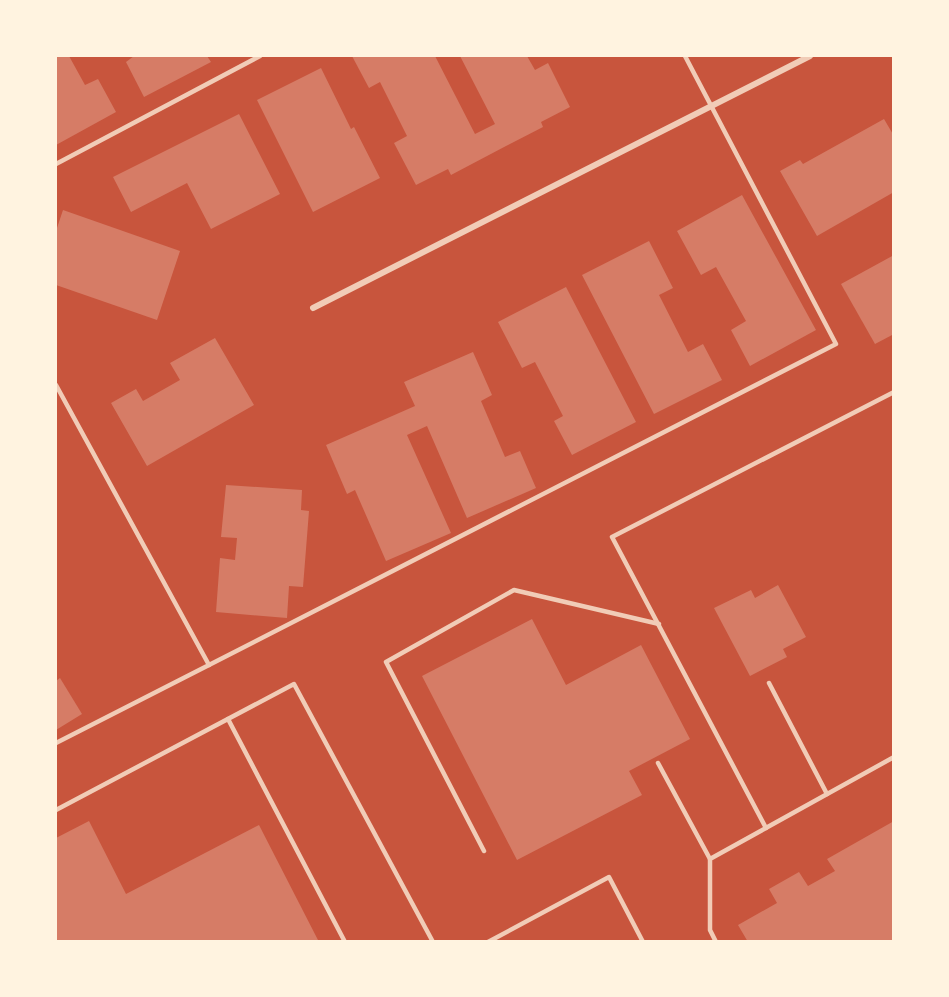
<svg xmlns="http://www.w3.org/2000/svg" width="949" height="997" viewBox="0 0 949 997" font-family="'Fira Sans Condensed',sans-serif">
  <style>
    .building { fill: #d67c66 }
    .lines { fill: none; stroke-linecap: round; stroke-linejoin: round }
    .service { stroke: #f1ccb7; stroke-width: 4.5 }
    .minor { stroke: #f1ccb7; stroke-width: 6 }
  </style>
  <rect width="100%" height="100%" fill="#c8553d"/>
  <g class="building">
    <path d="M 56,56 L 69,56 L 85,85 L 98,79 L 116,112 L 56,145 Z"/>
    <path d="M 134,56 L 207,56 L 211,62 L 144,97 L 126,62 Z"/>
    <path d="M 352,56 L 435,56 L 475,134 L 495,124 L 460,56 L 527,56 L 535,70 L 548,63 L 570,107 L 541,122 L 543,127 L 506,146 L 451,175 L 448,169 L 416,185 L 394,143 L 407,136 L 380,82 L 369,88 Z"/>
    <path d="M 321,68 L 351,129 L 354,127 L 380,178 L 313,212 L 257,100 Z"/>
    <path d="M 239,114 L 280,194 L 211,229 L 187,183 L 131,212 L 113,177 Z"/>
    <path d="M 884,119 L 894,136 L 894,192 L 817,236 L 780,171 L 800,160 L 803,164 Z"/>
    <path d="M 742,195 L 816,330 L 750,366 L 731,330 L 746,321 L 716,267 L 701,275 L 677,231 Z"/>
    <path d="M 63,210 L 180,251 L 157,320 L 56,285 L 56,231 Z"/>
    <path d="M 649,241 L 673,288 L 659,295 L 688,352 L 703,344 L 722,380 L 654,414 L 582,275 Z"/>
    <path d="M 894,255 L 894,334 L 875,344 L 841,284 Z"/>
    <path d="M 566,287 L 636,422 L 572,455 L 554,421 L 563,416 L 535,362 L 522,368 L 498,322 Z"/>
    <path d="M 215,338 L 254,405 L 147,466 L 111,403 L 136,389 L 143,401 L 180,380 L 170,363 Z"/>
    <path d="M 473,352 L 492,395 L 481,401 L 505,457 L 520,451 L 536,488 L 467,518 L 427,426 L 407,435 L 451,533 L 386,561 L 355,490 L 347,494 L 326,445 L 415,406 L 404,382 Z"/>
    <path d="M 226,485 L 302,490 L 301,510 L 309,511 L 303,587 L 289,586 L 287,618 L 216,612 L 220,558 L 235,560 L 237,538 L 221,537 Z"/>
    <path d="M 778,585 L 806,637 L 783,649 L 787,657 L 750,676 L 714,608 L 751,590 L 755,598 Z"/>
    <path d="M 532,619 L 566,685 L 641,645 L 690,739 L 629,771 L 642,795 L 517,860 L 422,676 Z"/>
    <path d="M 60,678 L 82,714 L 56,730 L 56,681 Z"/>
    <path d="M 89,821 L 126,894 L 259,825 L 319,942 L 56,942 L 56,838 Z"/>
    <path d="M 894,821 L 894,942 L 748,942 L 738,925 L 777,903 L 769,889 L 799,872 L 808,886 L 835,871 L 827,859 Z"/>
  </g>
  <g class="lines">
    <g class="service">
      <path d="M 56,164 L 260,56"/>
      <path d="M 56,385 L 209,665 L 56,743"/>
      <path d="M 209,665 L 836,344 L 685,56"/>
      <path d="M 769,683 L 827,794"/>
      <path d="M 228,719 L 345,942"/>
      <path d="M 658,763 L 710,859"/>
      <path d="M 56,810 L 294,684 L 433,942"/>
      <path d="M 766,828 L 612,537 L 894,392"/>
      <path d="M 484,851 L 386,662 L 514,590 L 659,624"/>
      <path d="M 488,942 L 609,877 L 643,942"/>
      <path d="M 716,942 L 710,930 L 710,859 L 894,757"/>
    </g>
    <path class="minor" d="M 313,308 L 810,56"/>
  </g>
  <rect width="949" height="997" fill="none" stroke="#fff3e0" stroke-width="114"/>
</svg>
